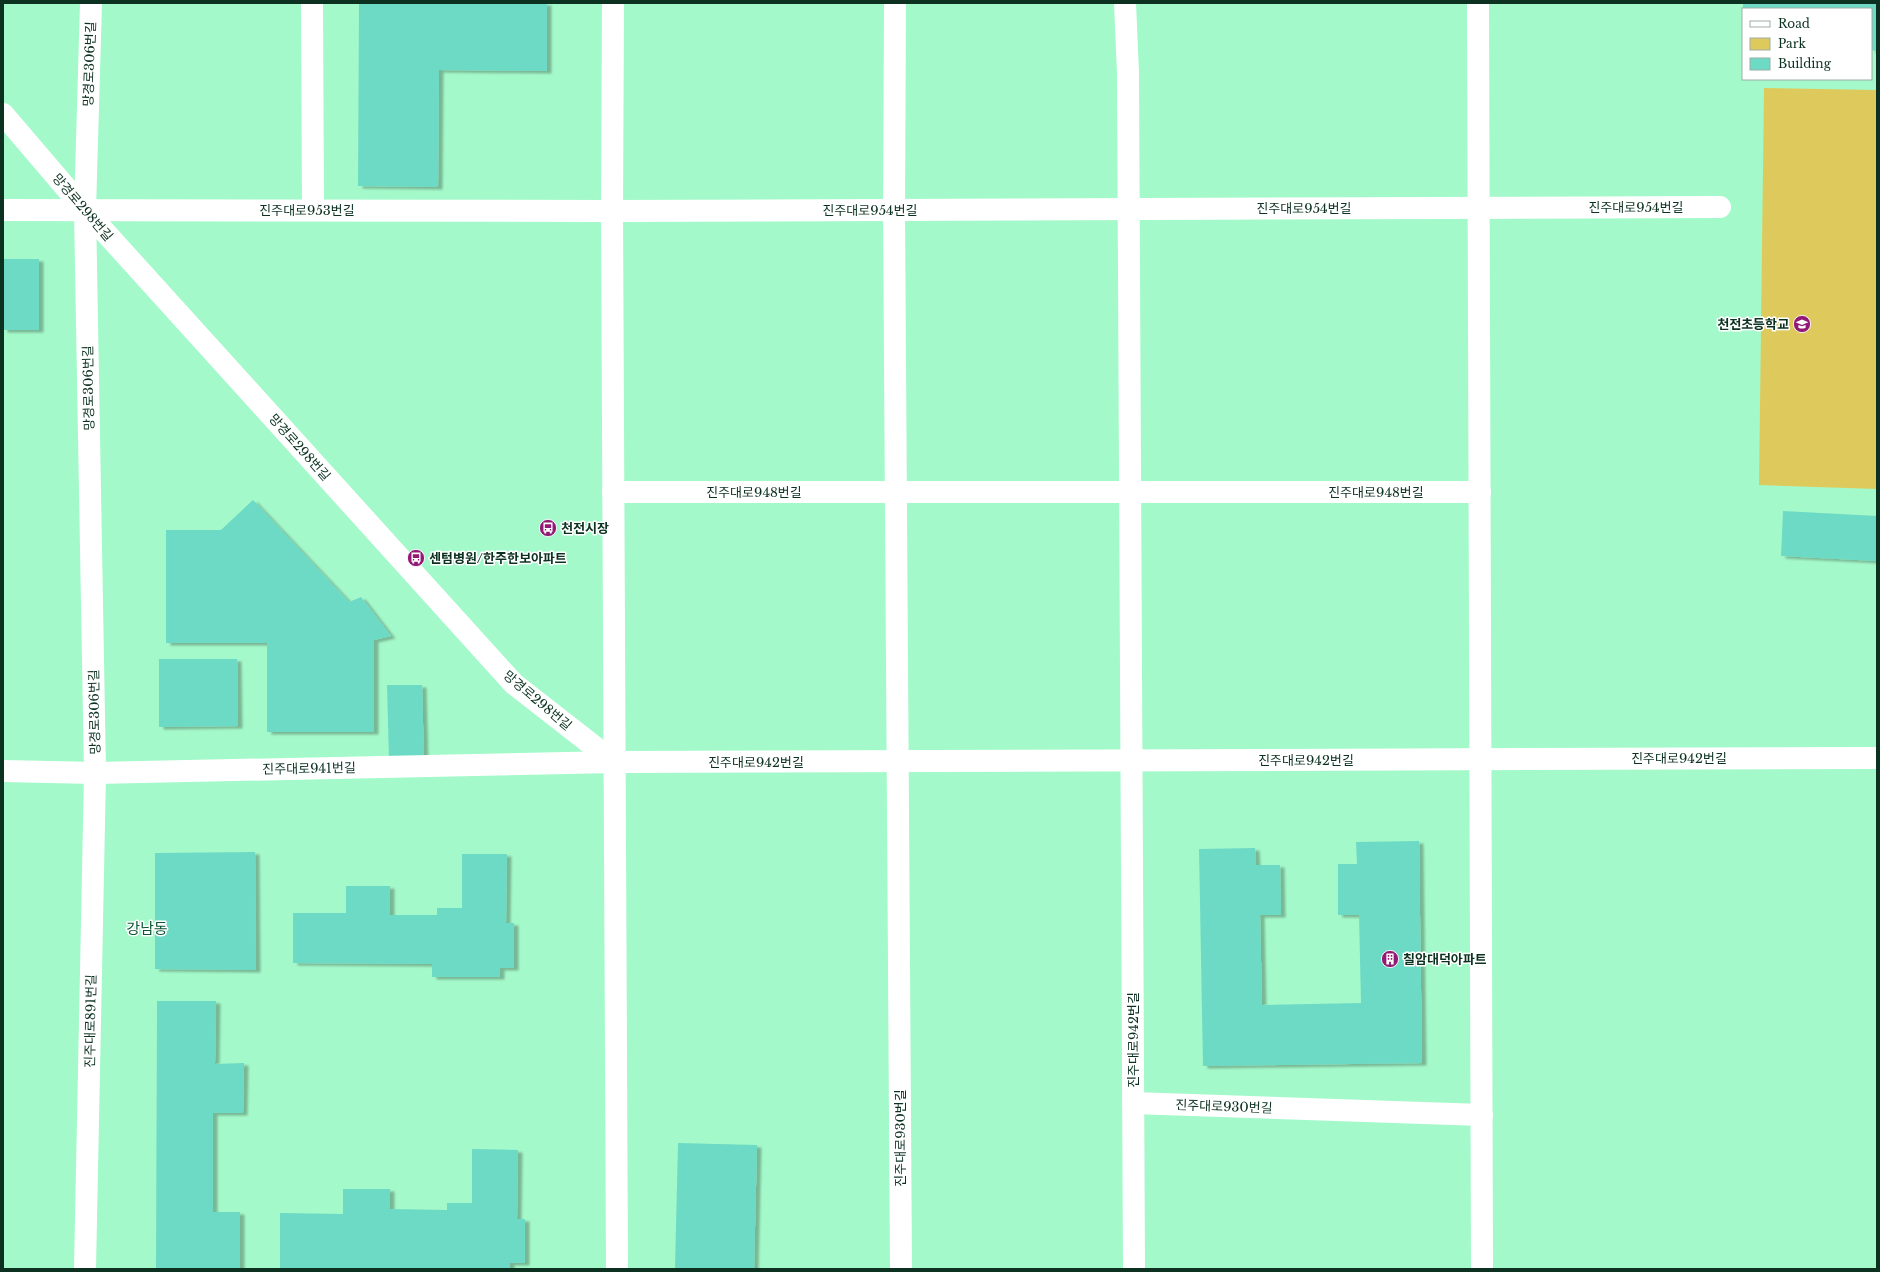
<svg xmlns="http://www.w3.org/2000/svg" width="1880" height="1272" viewBox="0 0 1880 1272" font-family="'Libre Baskerville','Noto Sans KR',serif">
  <style>
    .green { fill: #deca5c }
    .building { fill: #6ddac5; filter: url(#shadow) }
    .lines { fill: none; stroke-linecap: round; stroke-linejoin: round }
    .street { stroke: #fff; stroke-width: 22 }
    .secondary { stroke: #fff; stroke-width: 22 }
    .labels { text-anchor: middle; stroke-width: 3; stroke-linejoin: round; paint-order: stroke }
    .street-label { font-size: 13px; fill: #0c3120; stroke: #fff }
    .poi-label { font-size: 13px; font-weight: bold; fill: #0c3120; stroke: #fff; text-anchor: start }
    .quarter-label { font-size: 15px; fill: #0f5537; stroke: #fff }
  </style>
  <defs>
    <filter id="shadow"><feDropShadow dx="4.5" dy="2.5" stdDeviation="1" flood-color="#0004"/></filter>
  </defs>
  <rect width="100%" height="100%" fill="#a4f9ca"/>
  <path class="green" d="M 1764,88 L 1877,90 L 1877,489 L 1759,485 Z"/>
  <g class="building">
    <path d="M 359,3 L 547,3 L 547,71 L 439,70 L 438,187 L 358,186 Z"/>
    <path d="M 1743,3 L 1877,3 L 1877,51 L 1871,50 L 1871,9 L 1743,9 Z"/>
    <rect x="3" y="259" width="36" height="71"/>
    <path d="M 253,500 L 349,602 L 361,597 L 391,636 L 374,640 L 374,732 L 267,732 L 267,643 L 166,643 L 166,530 L 221,530 Z"/>
    <path d="M 1783,511 L 1877,516 L 1877,561 L 1781,556 Z"/>
    <path d="M 159,659 L 237,659 L 238,726 L 159,727 Z"/>
    <path d="M 387,685 L 422,685 L 424,761 L 389,761 Z"/>
    <path d="M 1419,841 L 1422,1063 L 1203,1066 L 1199,849 L 1255,848 L 1256,865 L 1280,865 L 1281,915 L 1260,915 L 1262,1005 L 1361,1003 L 1359,915 L 1338,915 L 1338,864 L 1357,864 L 1356,842 Z"/>
    <path d="M 255,852 L 256,970 L 155,969 L 155,853 Z"/>
    <path d="M 462,854 L 507,854 L 506,923 L 514,923 L 514,968 L 500,968 L 500,977 L 432,977 L 432,964 L 293,963 L 293,913 L 346,913 L 346,886 L 390,886 L 390,915 L 437,915 L 437,908 L 462,908 Z"/>
    <path d="M 157,1001 L 216,1001 L 215,1064 L 244,1063 L 243,1113 L 213,1113 L 213,1212 L 240,1212 L 240,1269 L 156,1269 Z"/>
    <path d="M 678,1143 L 757,1145 L 754,1269 L 675,1269 Z"/>
    <path d="M 472,1149 L 518,1150 L 517,1219 L 525,1219 L 525,1263 L 510,1263 L 510,1269 L 280,1268 L 280,1213 L 343,1214 L 343,1189 L 390,1189 L 390,1209 L 447,1210 L 447,1203 L 472,1203 Z"/>
  </g>
  <g class="lines">
    <g class="street">
      <path d="M 312,3 L 313,210"/>
      <path d="M 895,3 L 894,210 L 901,1269"/>
      <path d="M 1125,3 L 1128,73 L 1134,1269"/>
      <path d="M 1478,3 L 1482,1269"/>
      <path d="M 3,114 L 85,210 L 514,684 L 614,762"/>
      <path d="M 3,210 L 612,211 L 1720,207"/>
      <path d="M 613,492 L 1480,492"/>
      <path d="M 3,771 L 95,773 L 614,762 L 1877,758"/>
      <path d="M 1133,1103 L 1482,1115"/>
      <path d="M 85,1269 L 95,773 L 85,210 L 91,3"/>
    </g>
    <path class="secondary" d="M 613,3 L 612,211 L 617,1269"/>
  </g>
  <defs>
    <symbol id="school-disc" viewBox="-11 -11 22 22"><circle r="9.5" fill="#921a77" stroke="#fff"/><path d="M0-5L7-2L0 1L-7-2ZM-4 1L0 2.5L4 1V4Q0 6-4 4Z" fill="#fff"/></symbol>
    <symbol id="bus-disc" viewBox="-11 -11 22 22"><circle r="9.5" fill="#921a77" stroke="#fff"/><path d="M-5-6H5V4H4V6H2V4H-2V6H-4V4H-5ZM-3.5-4V0h7V-4ZM-3.5 1.2v1.5H-2V1.2ZM2 1.2v1.5H3.5V1.2Z" fill="#fff"/></symbol>
    <symbol id="building-disc" viewBox="-11 -11 22 22"><circle r="9.5" fill="#921a77" stroke="#fff"/><path d="M-4-6H4V6H1V3H-1V6H-4ZM-2.5-4.3h1.7v1.8h-1.7ZM.8-4.3h1.7v1.8H.8ZM-2.5-1h1.7V.8h-1.7ZM.8-1h1.7V.8H.8Z" fill="#fff"/></symbol>
  </defs>
  <g fill-rule="evenodd">
    <use href="#school-disc" x="1792" y="314" width="20" height="20"/>
    <use href="#bus-disc" x="538" y="518" width="20" height="20"/>
    <use href="#bus-disc" x="406" y="548" width="20" height="20"/>
    <use href="#building-disc" x="1380" y="949" width="20" height="20"/>
  </g>
  <g class="labels">
    <g class="street-label">
      <text transform="translate(89 64) rotate(-88)" y="5">망경로306번길</text>
      <text transform="translate(83 207) rotate(49)" y="5">망경로298번길</text>
      <text x="1636" y="212">진주대로954번길</text>
      <text x="1304" y="213">진주대로954번길</text>
      <text x="307" y="215">진주대로953번길</text>
      <text x="870" y="215">진주대로954번길</text>
      <text transform="translate(88 388) rotate(-91)" y="5">망경로306번길</text>
      <text transform="translate(300 447) rotate(48)" y="5">망경로298번길</text>
      <text x="754" y="497">진주대로948번길</text>
      <text x="1376" y="497">진주대로948번길</text>
      <text transform="translate(538 700) rotate(40)" y="5">망경로298번길</text>
      <text transform="translate(94 712) rotate(-91)" y="5">망경로306번길</text>
      <text x="1679" y="763">진주대로942번길</text>
      <text x="1306" y="765">진주대로942번길</text>
      <text x="756" y="767">진주대로942번길</text>
      <text transform="translate(309 768) rotate(-1)" y="5">진주대로941번길</text>
      <text transform="translate(90 1021) rotate(-89)" y="5">진주대로891번길</text>
      <text transform="translate(1133 1040) rotate(-90)" y="5">진주대로942번길</text>
      <text transform="translate(1224 1106) rotate(2)" y="5">진주대로930번길</text>
      <text transform="translate(900 1138) rotate(-90)" y="5">진주대로930번길</text>
    </g>
    <g class="poi-label">
      <text x="1789" y="329" text-anchor="end">천전초등학교</text>
      <text x="561" y="533">천전시장</text>
      <text x="429" y="563">센텀병원/한주한보아파트</text>
      <text x="1403" y="964">칠암대덕아파트</text>
    </g>
    <g class="quarter-label">
      <text x="147" y="934">강남동</text>
    </g>
  </g>
  <rect width="1880" height="1272" fill="none" stroke="#0c3120" stroke-width="8"/>
  <rect x="1742" y="8" width="130" height="72" fill="#ffffff" stroke="#9eada6"/>
  <rect x="1750" y="21" width="20" height="6" fill="#ffffff" stroke="#9eada6"/>
  <text x="1778" y="28" font-size="12" fill="#0c3120">Road</text>
  <rect x="1750" y="38" width="20" height="12" fill="#deca5c" stroke="#9eada6"/>
  <text x="1778" y="48" font-size="12" fill="#0c3120">Park</text>
  <rect x="1750" y="58" width="20" height="12" fill="#6ddac5" stroke="#9eada6"/>
  <text x="1778" y="68" font-size="12" fill="#0c3120">Building</text>
</svg>
